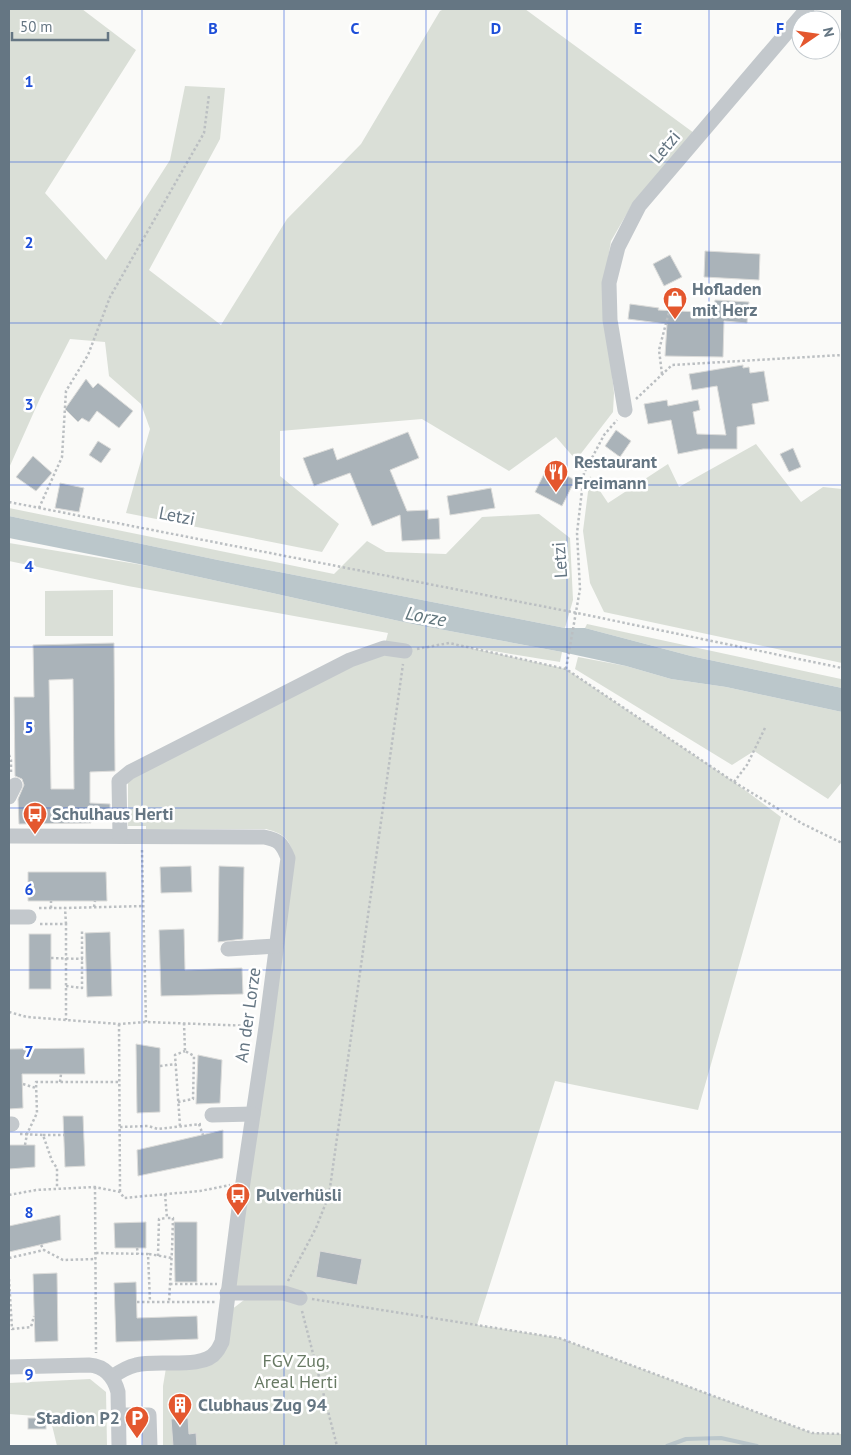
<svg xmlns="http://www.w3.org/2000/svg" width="851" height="1455" viewBox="0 0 851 1455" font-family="'PT Sans',sans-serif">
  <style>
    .green { fill: #dadfd7 }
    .water { fill: #bbc7cb }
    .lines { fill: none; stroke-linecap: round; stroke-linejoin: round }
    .stream { stroke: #bbc7cb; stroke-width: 4 }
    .building { fill: #aab3b9; stroke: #dcdcda; fill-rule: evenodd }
    .path { stroke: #bbbfc2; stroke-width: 2.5; stroke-dasharray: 2.5 2.5; stroke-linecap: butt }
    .minor { stroke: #c3c8cc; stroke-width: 15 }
    .grid { fill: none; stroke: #1d4ed8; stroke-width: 1; stroke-opacity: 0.55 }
    .labels { text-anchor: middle; stroke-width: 5; stroke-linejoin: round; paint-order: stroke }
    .street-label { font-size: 18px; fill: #657683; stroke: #fff }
    .poi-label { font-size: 18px; font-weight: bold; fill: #657683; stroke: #fff; text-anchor: start }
    .park-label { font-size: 18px; fill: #687a64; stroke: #fff }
    .water-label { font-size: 19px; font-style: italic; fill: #60757c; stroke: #fff }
    .grid-label { font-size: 16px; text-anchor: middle; font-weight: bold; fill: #1d4ed8; stroke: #fff; stroke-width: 5; stroke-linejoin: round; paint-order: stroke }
  </style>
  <rect width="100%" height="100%" fill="#fafaf8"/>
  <g class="green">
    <path d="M 9,9 L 82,9 L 136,50 L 45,193 L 106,260 L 170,160 L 185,86 L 225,88 L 220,139 L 149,270 L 221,325 L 287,219 L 361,144 L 440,11 L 444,9 L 525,9 L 694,133 L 633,203 L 611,241 L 603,287 L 614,393 L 613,412 L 576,460 L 556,437 L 509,471 L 422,419 L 280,431 L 280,476 L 339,524 L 322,552 L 126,513 L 150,429 L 141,404 L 109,376 L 105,342 L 70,339 L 41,396 L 9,468 Z"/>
    <path d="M 756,444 L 801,502 L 823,487 L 842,489 L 842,663 L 604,612 L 590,583 L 583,531 L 590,476 L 608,503 L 668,464 L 679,487 Z"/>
    <path d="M 9,508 L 334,574 L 367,541 L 386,552 L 446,554 L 482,517 L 539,514 L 570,538 L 573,600 L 565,628 L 218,560 L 9,516 Z"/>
    <path d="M 9,543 L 149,566 L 417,625 L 562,652 L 560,662 L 462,646 L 566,669 L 734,782 L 781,817 L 698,1110 L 555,1081 L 477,1325 L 559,1338 L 812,1433 L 842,1434 L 842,1446 L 163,1446 L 163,1386 L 166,1368 L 213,1364 L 231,1310 L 244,1300 L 234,1287 L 294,856 C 289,838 284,834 266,829 L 146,829 L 146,826 L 128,826 L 128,783 L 130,772 L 384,648 L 388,633 L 128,586 L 9,561 Z"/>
    <path d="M 113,590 L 113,636 L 45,636 L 45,591 Z"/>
    <path d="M 587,624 L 841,679 L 842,679 L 842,688 L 691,656 L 585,628 Z"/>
    <path d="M 578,657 L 626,666 L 671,679 L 726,687 L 842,712 L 842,782 L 828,799 L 754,751 L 732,765 L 575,669 Z"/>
    <path d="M 90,1379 L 106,1392 L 107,1446 L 57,1446 L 50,1417 L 9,1414 L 9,1383 Z"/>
  </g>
  <path class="water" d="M 9,516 L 218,560 L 565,628 L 585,628 L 691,656 L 842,688 L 842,712 L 726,687 L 671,679 L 626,666 L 562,652 L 417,625 L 149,566 L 9,538 Z"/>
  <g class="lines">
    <path class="stream" d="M 667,1446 L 686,1439 L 721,1438 L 757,1446"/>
  </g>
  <g class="building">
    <path d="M 705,251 L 760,254 L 759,280 L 704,277 Z"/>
    <path d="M 670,255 L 682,277 L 664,286 L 653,264 Z"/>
    <path d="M 715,300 L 749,302 L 747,323 L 724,321 L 723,357 L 665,356 L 667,324 L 628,319 L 630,304 L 659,308 L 658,310 L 699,312 L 702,317 L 702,312 L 714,312 Z"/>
    <path d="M 743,365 L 743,368 L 749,367 L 750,373 L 764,371 L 769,401 L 752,404 L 755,424 L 737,427 L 737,449 L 703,449 L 678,454 L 671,420 L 648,424 L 644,404 L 667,400 L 668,406 L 698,400 L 700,410 L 693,412 L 697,434 L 726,435 L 717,386 L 692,390 L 689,374 Z"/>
    <path d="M 86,379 L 93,388 L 98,383 L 133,411 L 119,428 L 97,411 L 89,422 L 82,418 L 78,422 L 65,409 Z"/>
    <path d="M 616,430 L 631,441 L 620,457 L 605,446 Z"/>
    <path d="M 408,432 L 419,458 L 390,470 L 407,511 L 428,510 L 428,519 L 439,518 L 440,539 L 402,541 L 400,515 L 372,526 L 350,473 L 314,486 L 303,458 L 333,448 L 337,460 Z"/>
    <path d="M 98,441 L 111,449 L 101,463 L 89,455 Z"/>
    <path d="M 793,448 L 801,467 L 789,472 L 780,454 Z"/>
    <path d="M 33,456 L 52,473 L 36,491 L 16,477 Z"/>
    <path d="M 548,466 L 575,480 L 562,506 L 535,492 Z"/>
    <path d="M 60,483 L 84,488 L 79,512 L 55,508 Z"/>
    <path d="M 491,488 L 495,508 L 450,515 L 447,496 Z"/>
    <path d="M 114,643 L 115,771 L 90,772 L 90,803 L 110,804 L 110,815 L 91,814 L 91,823 L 19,824 L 18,799 L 24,785 L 22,779 L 15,776 L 14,697 L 34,697 L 33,645 ZM 73,679 L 74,789 L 51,789 L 49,680 Z"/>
    <path d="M 191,866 L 192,892 L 161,893 L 160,867 Z"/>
    <path d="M 219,866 L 244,867 L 243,939 L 218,942 Z"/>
    <path d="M 28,872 L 106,872 L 107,901 L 28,901 Z"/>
    <path d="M 184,929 L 185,970 L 242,968 L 243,994 L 161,996 L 159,930 Z"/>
    <path d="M 110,932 L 112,996 L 87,997 L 85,933 Z"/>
    <rect x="29" y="934" width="22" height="55"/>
    <path d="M 136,1044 L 160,1048 L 160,1112 L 137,1113 Z"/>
    <path d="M 84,1048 L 85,1074 L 22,1074 L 23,1108 L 9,1109 L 9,1049 Z"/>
    <path d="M 198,1055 L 222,1060 L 220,1103 L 196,1104 Z"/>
    <path d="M 63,1116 L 83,1116 L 85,1166 L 65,1167 Z"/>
    <path d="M 223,1130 L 223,1158 L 138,1176 L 137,1150 Z"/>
    <path d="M 9,1145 L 35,1145 L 35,1167 L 9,1169 Z"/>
    <path d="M 60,1215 L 61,1240 L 9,1252 L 9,1226 Z"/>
    <path d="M 146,1222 L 146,1248 L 115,1248 L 114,1223 Z"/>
    <path d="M 174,1222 L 197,1222 L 197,1282 L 175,1282 Z"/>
    <path d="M 320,1251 L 362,1259 L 357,1285 L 316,1277 Z"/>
    <path d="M 57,1273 L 58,1341 L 35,1342 L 33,1274 Z"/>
    <path d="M 136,1282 L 137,1318 L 197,1316 L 198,1339 L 116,1342 L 114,1283 Z"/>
    <rect x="28" y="1418" width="18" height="11"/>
    <path d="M 188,1418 L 189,1434 L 196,1433 L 197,1446 L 173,1446 L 171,1419 Z"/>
  </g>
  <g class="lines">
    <g class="path">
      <path d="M 662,374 L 659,350 L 670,308 L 676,307 L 676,311"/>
      <path d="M 636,399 L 672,365 L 842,355"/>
      <path d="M 9,502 L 577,613 L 842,668"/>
      <path d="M 39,508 L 62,457 L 66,391 L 88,355 L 110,297 L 204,133 L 209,95"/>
      <path d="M 417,649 L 449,643 L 566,669 L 734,782 L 803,824 L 842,843"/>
      <path d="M 566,669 L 580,589 L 577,533 L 584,473 L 604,435 L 617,420"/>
      <path d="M 9,755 L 11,760 L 11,773"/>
      <path d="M 734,782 L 747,765 L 765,728"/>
      <path d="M 142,850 L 146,1022"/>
      <path d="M 94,907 L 95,901"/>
      <path d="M 39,908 L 65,908"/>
      <path d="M 51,908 L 51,901"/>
      <path d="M 40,924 L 66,924 L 66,1020"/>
      <path d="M 66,924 L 65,908 L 144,906"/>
      <path d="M 51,958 L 83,959"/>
      <path d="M 66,986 L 82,988 L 82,930"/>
      <path d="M 9,1012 L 27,1017 L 119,1024 L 146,1022 L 252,1026"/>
      <path d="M 184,1023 L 185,1051"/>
      <path d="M 119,1024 L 120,1192"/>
      <path d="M 160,1066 L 176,1064"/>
      <path d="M 60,1082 L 61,1074"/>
      <path d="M 23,1084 L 36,1088"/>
      <path d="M 178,1102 L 193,1099 L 194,1056 L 185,1051"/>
      <path d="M 199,1124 L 203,1135"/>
      <path d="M 180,1126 L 175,1055 L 185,1051"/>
      <path d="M 120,1127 L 148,1126 L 158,1129 L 201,1124"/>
      <path d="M 20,1134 L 43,1135 L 52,1161 L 57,1168 L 57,1188"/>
      <path d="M 43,1135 L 64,1135"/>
      <path d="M 25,1145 L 27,1134 L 37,1113 L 36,1082 L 119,1082"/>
      <path d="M 95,1187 L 96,1353"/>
      <path d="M 165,1194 L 167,1218 L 173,1218 L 172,1250 L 169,1302"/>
      <path d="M 9,1195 L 36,1190 L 95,1187 L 120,1192 L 124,1198 L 200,1191 L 230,1185"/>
      <path d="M 41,1245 L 44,1250"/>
      <path d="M 137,1248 L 138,1254"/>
      <path d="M 96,1253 L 148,1254 L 150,1302"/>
      <path d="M 149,1254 L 172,1258"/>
      <path d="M 158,1256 L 159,1219 L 167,1218"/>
      <path d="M 9,1258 L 44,1250 L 63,1260 L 96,1259"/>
      <path d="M 9,1279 L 12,1329 L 31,1327 L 34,1316"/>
      <path d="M 288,1281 L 316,1228 L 329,1195 L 403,664"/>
      <path d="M 170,1284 L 217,1284"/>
      <path d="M 312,1299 L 559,1338 L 812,1433 L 842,1434"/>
      <path d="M 137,1302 L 215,1302"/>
      <path d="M 302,1311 L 337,1446"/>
    </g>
    <g class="minor">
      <path d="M 625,410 L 610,320 L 609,283 L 618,247 L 639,206 L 807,9"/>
      <path d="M 9,797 L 15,785"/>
      <path d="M 9,836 L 264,837 C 279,840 282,843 288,858 L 266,1027 L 238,1216 L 222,1342 C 220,1345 219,1349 216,1352 C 204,1370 156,1359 136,1365 C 127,1367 119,1372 112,1377"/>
      <path d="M 120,836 L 119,781 L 130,772 L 350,660 L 384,648 L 405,651"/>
      <path d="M 9,917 L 29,917"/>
      <path d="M 228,949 L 276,946"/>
      <path d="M 212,1115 L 253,1114"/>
      <path d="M 9,1124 L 12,1124"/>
      <path d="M 227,1293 L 284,1293 L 300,1298"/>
      <path d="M 9,1367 L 89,1365 C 105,1366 114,1377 118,1392 L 119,1446"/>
      <path d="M 119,1415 L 149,1415 L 150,1446"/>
    </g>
  </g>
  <path class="grid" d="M 142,9 L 142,1446M 284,9 L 284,1446M 426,9 L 426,1446M 567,9 L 567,1446M 709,9 L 709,1446M 9,162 L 842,162M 9,323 L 842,323M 9,485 L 842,485M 9,647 L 842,647M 9,808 L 842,808M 9,970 L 842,970M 9,1132 L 842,1132M 9,1293 L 842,1293"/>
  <defs>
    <symbol id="shop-pin" viewBox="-11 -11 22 30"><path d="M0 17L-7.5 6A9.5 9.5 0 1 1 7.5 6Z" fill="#e4572e" stroke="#fff"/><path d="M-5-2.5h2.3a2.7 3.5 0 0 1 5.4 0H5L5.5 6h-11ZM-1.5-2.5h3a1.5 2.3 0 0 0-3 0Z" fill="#fff"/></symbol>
    <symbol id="restaurant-pin" viewBox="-11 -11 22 30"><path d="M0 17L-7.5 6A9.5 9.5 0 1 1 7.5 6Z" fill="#e4572e" stroke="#fff"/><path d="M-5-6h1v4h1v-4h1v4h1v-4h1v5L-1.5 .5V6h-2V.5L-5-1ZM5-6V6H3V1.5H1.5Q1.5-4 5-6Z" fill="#fff"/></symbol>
    <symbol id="bus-pin" viewBox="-11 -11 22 30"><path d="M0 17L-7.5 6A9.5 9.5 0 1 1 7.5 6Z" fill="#e4572e" stroke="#fff"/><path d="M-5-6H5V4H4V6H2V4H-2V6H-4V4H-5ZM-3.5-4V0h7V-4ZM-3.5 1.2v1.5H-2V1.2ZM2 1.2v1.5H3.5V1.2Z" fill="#fff"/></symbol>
    <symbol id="building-pin" viewBox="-11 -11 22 30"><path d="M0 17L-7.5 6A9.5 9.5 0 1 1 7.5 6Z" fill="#e4572e" stroke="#fff"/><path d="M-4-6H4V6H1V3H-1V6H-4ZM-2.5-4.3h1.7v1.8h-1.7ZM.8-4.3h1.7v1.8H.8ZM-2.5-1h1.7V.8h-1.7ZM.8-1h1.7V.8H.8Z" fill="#fff"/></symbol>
    <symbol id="parking-pin" viewBox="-11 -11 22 30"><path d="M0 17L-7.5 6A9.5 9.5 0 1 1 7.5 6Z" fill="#e4572e" stroke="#fff"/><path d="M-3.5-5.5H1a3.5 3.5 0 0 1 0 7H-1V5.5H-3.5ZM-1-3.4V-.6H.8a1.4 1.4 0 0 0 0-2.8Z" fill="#fff"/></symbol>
  </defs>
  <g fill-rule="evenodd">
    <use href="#shop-pin" x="661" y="285" width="28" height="38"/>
    <use href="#restaurant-pin" x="542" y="458" width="28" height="38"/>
    <use href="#bus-pin" x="21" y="800" width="28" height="38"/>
    <use href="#bus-pin" x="224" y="1181" width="28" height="38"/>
    <use href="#building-pin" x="166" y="1391" width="28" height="38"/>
    <use href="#parking-pin" x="123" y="1404" width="28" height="38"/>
  </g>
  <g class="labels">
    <g class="street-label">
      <text transform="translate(665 147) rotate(-50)" y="6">Letzi</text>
      <text transform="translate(177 516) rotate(11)" y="6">Letzi</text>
      <text transform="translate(560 560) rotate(-94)" y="6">Letzi</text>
      <text transform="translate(248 1015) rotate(-82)" y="6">An der Lorze</text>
    </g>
    <g class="poi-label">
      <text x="692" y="295">Hofladen<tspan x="692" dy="21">mit Herz</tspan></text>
      <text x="574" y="468">Restaurant<tspan x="574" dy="21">Freimann</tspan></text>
      <text x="52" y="820">Schulhaus Herti</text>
      <text x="256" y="1201">Pulverhüsli</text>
      <text x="198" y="1411">Clubhaus Zug 94</text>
      <text x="120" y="1424" text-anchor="end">Stadion P2</text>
    </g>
    <g class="park-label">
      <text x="296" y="1367">FGV Zug,<tspan x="296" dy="21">Areal Herti</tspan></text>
    </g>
    <g class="water-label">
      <text transform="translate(426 616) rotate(11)" y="7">Lorze</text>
    </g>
  </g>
  <g class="grid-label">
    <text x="213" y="34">B</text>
    <text x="355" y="34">C</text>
    <text x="496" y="34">D</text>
    <text x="638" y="34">E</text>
    <text x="780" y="34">F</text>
    <text x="29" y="87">1</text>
    <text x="29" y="248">2</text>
    <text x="29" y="410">3</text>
    <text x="29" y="572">4</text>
    <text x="29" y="733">5</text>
    <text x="29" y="895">6</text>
    <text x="29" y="1057">7</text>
    <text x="29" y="1218">8</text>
    <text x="29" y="1380">9</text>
  </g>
  <rect width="851" height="1455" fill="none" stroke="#657683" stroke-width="20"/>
  <g transform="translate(816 35) rotate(77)"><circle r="24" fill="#ffffff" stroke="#c1c8cd"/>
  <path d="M0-4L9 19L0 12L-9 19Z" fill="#e4572e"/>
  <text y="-8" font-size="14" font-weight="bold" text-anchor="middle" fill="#657683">N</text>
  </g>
  <path d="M12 32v8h96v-8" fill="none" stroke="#657683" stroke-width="2.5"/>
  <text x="20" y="32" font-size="15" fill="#657683" stroke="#ffffff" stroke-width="4" paint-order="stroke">50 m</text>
</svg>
